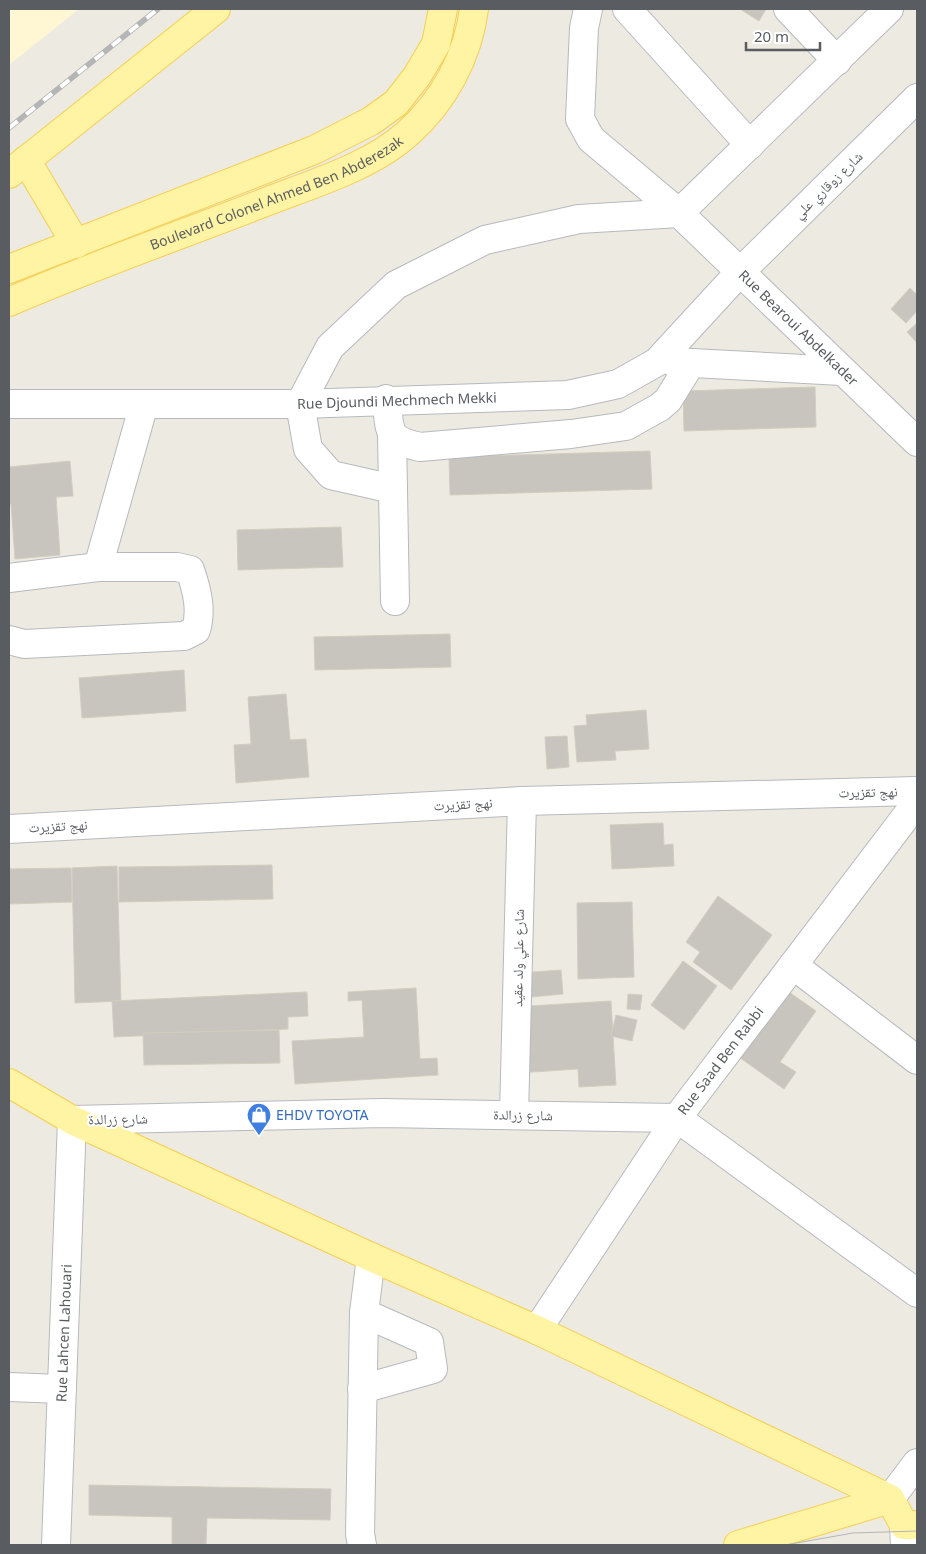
<svg xmlns="http://www.w3.org/2000/svg" width="926" height="1554" viewBox="0 0 926 1554" font-family="'Noto Sans','Noto Naskh Arabic',sans-serif">
  <style>
    .commercial { fill: #fff7d4 }
    .building { fill: #c8c5be; stroke: #d2cdbf }
    .lines { fill: none; stroke-linecap: round; stroke-linejoin: round }
    .minor-casing { stroke: #b6b9be; stroke-width: 30 }
    .major-casing { stroke: #f6ce51; stroke-width: 30 }
    .minor { stroke: #fff; stroke-width: 28 }
    .major { stroke: #fff4a4; stroke-width: 28 }
    .tram { stroke: #b4b5b5; stroke-width: 1 }
    .rail-casing { stroke: #b4b5b5; stroke-width: 5.5 }
    .rail { stroke: #fff; stroke-width: 4; stroke-dasharray: 11; stroke-linecap: butt }
    .labels { text-anchor: middle; stroke-width: 4; stroke-linejoin: round; paint-order: stroke }
    .street-label { font-size: 14px; fill: #595d62; stroke: #fff }
    .shop-label { font-size: 14px; fill: #366cbe; stroke: #fff; text-anchor: start }
  </style>
  <rect width="100%" height="100%" fill="#edebe1"/>
  <path class="commercial" d="M 9,9 L 79,9 L 9,65 Z"/>
  <g class="building">
    <path d="M 740,9 L 766,9 L 759,21 Z"/>
    <path d="M 910,288 L 917,295 L 917,311 L 906,323 L 891,309 Z"/>
    <path d="M 917,323 L 917,343 L 907,332 Z"/>
    <path d="M 815,387 L 816,427 L 684,431 L 683,391 Z"/>
    <path d="M 650,451 L 652,489 L 450,495 L 449,457 Z"/>
    <path d="M 70,461 L 73,496 L 56,497 L 60,555 L 15,559 L 11,504 L 9,504 L 9,467 Z"/>
    <path d="M 341,527 L 343,567 L 238,570 L 237,530 Z"/>
    <path d="M 450,634 L 451,667 L 315,670 L 314,637 Z"/>
    <path d="M 184,670 L 186,711 L 82,718 L 79,678 Z"/>
    <path d="M 286,694 L 290,740 L 306,739 L 309,777 L 236,783 L 234,745 L 251,744 L 248,697 Z"/>
    <path d="M 646,710 L 649,749 L 615,751 L 616,760 L 577,762 L 574,726 L 587,725 L 586,715 Z"/>
    <path d="M 567,736 L 569,767 L 547,769 L 545,737 Z"/>
    <path d="M 663,823 L 664,845 L 673,844 L 674,866 L 612,869 L 610,825 Z"/>
    <path d="M 272,865 L 273,899 L 119,902 L 119,867 Z"/>
    <path d="M 117,866 L 121,1001 L 75,1003 L 72,868 Z"/>
    <path d="M 71,868 L 72,902 L 9,904 L 9,869 Z"/>
    <path d="M 718,896 L 772,935 L 731,990 L 693,962 L 700,952 L 686,942 Z"/>
    <path d="M 632,902 L 634,977 L 578,979 L 577,903 Z"/>
    <path d="M 683,961 L 717,986 L 684,1030 L 651,1005 Z"/>
    <path d="M 561,970 L 563,994 L 521,998 L 519,973 Z"/>
    <path d="M 766,976 L 816,1011 L 780,1062 L 796,1072 L 784,1089 L 719,1043 Z"/>
    <path d="M 416,988 L 420,1059 L 437,1058 L 438,1075 L 295,1084 L 292,1041 L 364,1037 L 362,1000 L 348,1001 L 348,992 Z"/>
    <path d="M 307,992 L 308,1016 L 288,1017 L 288,1029 L 114,1037 L 112,1001 Z"/>
    <path d="M 628,994 L 642,995 L 640,1010 L 627,1009 Z"/>
    <path d="M 611,1001 L 616,1085 L 579,1087 L 578,1069 L 517,1073 L 513,1007 Z"/>
    <path d="M 616,1015 L 637,1020 L 632,1041 L 611,1036 Z"/>
    <path d="M 279,1030 L 280,1063 L 144,1065 L 143,1033 Z"/>
    <path d="M 89,1485 L 331,1489 L 330,1520 L 207,1518 L 206,1545 L 172,1545 L 172,1517 L 89,1515 Z"/>
  </g>
  <g class="lines">
    <defs>
      <g id="minor">
        <path id="s1" d="M 588,9 L 584,28 L 580,119 L 591,139 L 679,213 L 917,442"/>
        <path d="M 627,9 L 750,145"/>
        <path d="M 788,9 L 837,61"/>
        <path d="M 673,362 L 842,371"/>
        <path d="M 386,399 C 391,432 385,439 420,447 L 571,434 L 626,426 L 660,407 L 668,400 L 691,363"/>
        <path id="s2" d="M 9,404 L 300,404 L 568,395 L 618,384 L 657,362 L 739,273 L 917,98"/>
        <path d="M 392,434 L 395,601"/>
        <path d="M 393,489 L 331,475 L 308,449 L 300,404 L 330,347 L 396,285 L 485,240 L 579,219 L 679,213 L 889,9"/>
        <path d="M 98,567 L 144,404"/>
        <path d="M 9,578 L 98,567 L 177,567 L 190,570 C 197,590 202,610 196,630 L 184,636 L 24,644 L 9,640"/>
        <path d="M 9,829 L 522,801 L 917,791"/>
        <path d="M 793,965 L 917,1060"/>
        <path d="M 514,1115 L 522,801"/>
        <path id="s3" d="M 537,1330 L 677,1118 L 917,802"/>
        <path d="M 9,1387 L 62,1389"/>
        <path d="M 362,1389 L 433,1369 L 429,1342 L 364,1313"/>
        <path d="M 890,1499 L 917,1463"/>
        <path d="M 904,1525 L 905,1545"/>
        <path id="s4" d="M 56,1545 L 72,1120 L 382,1113 L 677,1118 L 917,1293"/>
        <path d="M 362,1545 L 360,1534 L 364,1313 L 371,1257"/>
      </g>
      <g id="major">
        <path d="M 26,160 L 76,244"/>
        <path d="M 9,174 L 216,9"/>
        <path d="M 9,269 L 314,150 L 371,121 L 396,103 L 417,76 L 436,44 L 443,9"/>
        <path id="s5" d="M 9,302 C 92,266 178,236 263,203 C 309,185 371,167 408,133 C 444,101 468,56 474,9"/>
        <path d="M 9,1083 L 72,1120 L 371,1257 L 537,1330 L 890,1499 L 904,1525 L 917,1525"/>
        <path d="M 738,1545 L 890,1499"/>
      </g>
    </defs>
    <use href="#minor" class="minor-casing"/>
    <use href="#major" class="major-casing"/>
    <use href="#minor" class="minor"/>
    <use href="#major" class="major"/>
    <path class="tram" d="M 785,1545 L 853,1533 L 917,1531"/>
    <defs>
      <path id="rail" d="M 9,128 L 158,9"/>
    </defs>
    <use href="#rail" class="rail-casing"/>
    <use href="#rail" class="rail"/>
  </g>
  <defs>
    <symbol id="shop-pin" viewBox="-11 -11 22 30"><path d="M0 17L-7.5 6A9.5 9.5 0 1 1 7.5 6Z" fill="#3f7fe0" stroke="#fff"/><path d="M-5-2.5h2.3a2.7 3.5 0 0 1 5.4 0H5L5.5 6h-11ZM-1.5-2.5h3a1.5 2.3 0 0 0-3 0Z" fill="#fff"/></symbol>
  </defs>
  <g fill-rule="evenodd">
    <use href="#shop-pin" x="245" y="1101" width="28" height="38"/>
  </g>
  <g class="labels">
    <g class="street-label">
      <text transform="translate(828 185) rotate(-44)" y="5">شارع زوقاري علي</text>
      <text dy="5" stroke="none"><textPath href="#s5" startOffset="289">Boulevard Colonel Ahmed Ben Abderezak</textPath></text>
      <text dy="5" stroke="none"><textPath href="#s1" startOffset="414">Rue Bearoui Abdelkader</textPath></text>
      <text dy="5" stroke="none"><textPath href="#s2" startOffset="388">Rue Djoundi Mechmech Mekki</textPath></text>
      <text transform="translate(868 792) rotate(-1)" y="5">نهج تقزيرت</text>
      <text transform="translate(463 804) rotate(-3)" y="5">نهج تقزيرت</text>
      <text transform="translate(58 826) rotate(-3)" y="5">نهج تقزيرت</text>
      <text transform="translate(518 958) rotate(-89)" y="5">شارع علي ولد عقيد</text>
      <text dy="5" stroke="none"><textPath href="#s3" startOffset="326">Rue Saad Ben Rabbi</textPath></text>
      <text transform="translate(523 1115) rotate(1)" y="5">شارع زرالدة</text>
      <text transform="translate(118 1119) rotate(-1)" y="5">شارع زرالدة</text>
      <text dy="5" stroke="none"><textPath href="#s4" startOffset="212">Rue Lahcen Lahouari</textPath></text>
    </g>
    <g class="shop-label">
      <text x="276" y="1120">EHDV TOYOTA</text>
    </g>
  </g>
  <rect width="926" height="1554" fill="none" stroke="#595d62" stroke-width="20"/>
  <path d="M746 42v8h74v-8" fill="none" stroke="#595d62" stroke-width="2.5"/>
  <text x="754" y="42" font-size="15" fill="#595d62" stroke="#ffffff" stroke-width="4" paint-order="stroke">20 m</text>
</svg>
